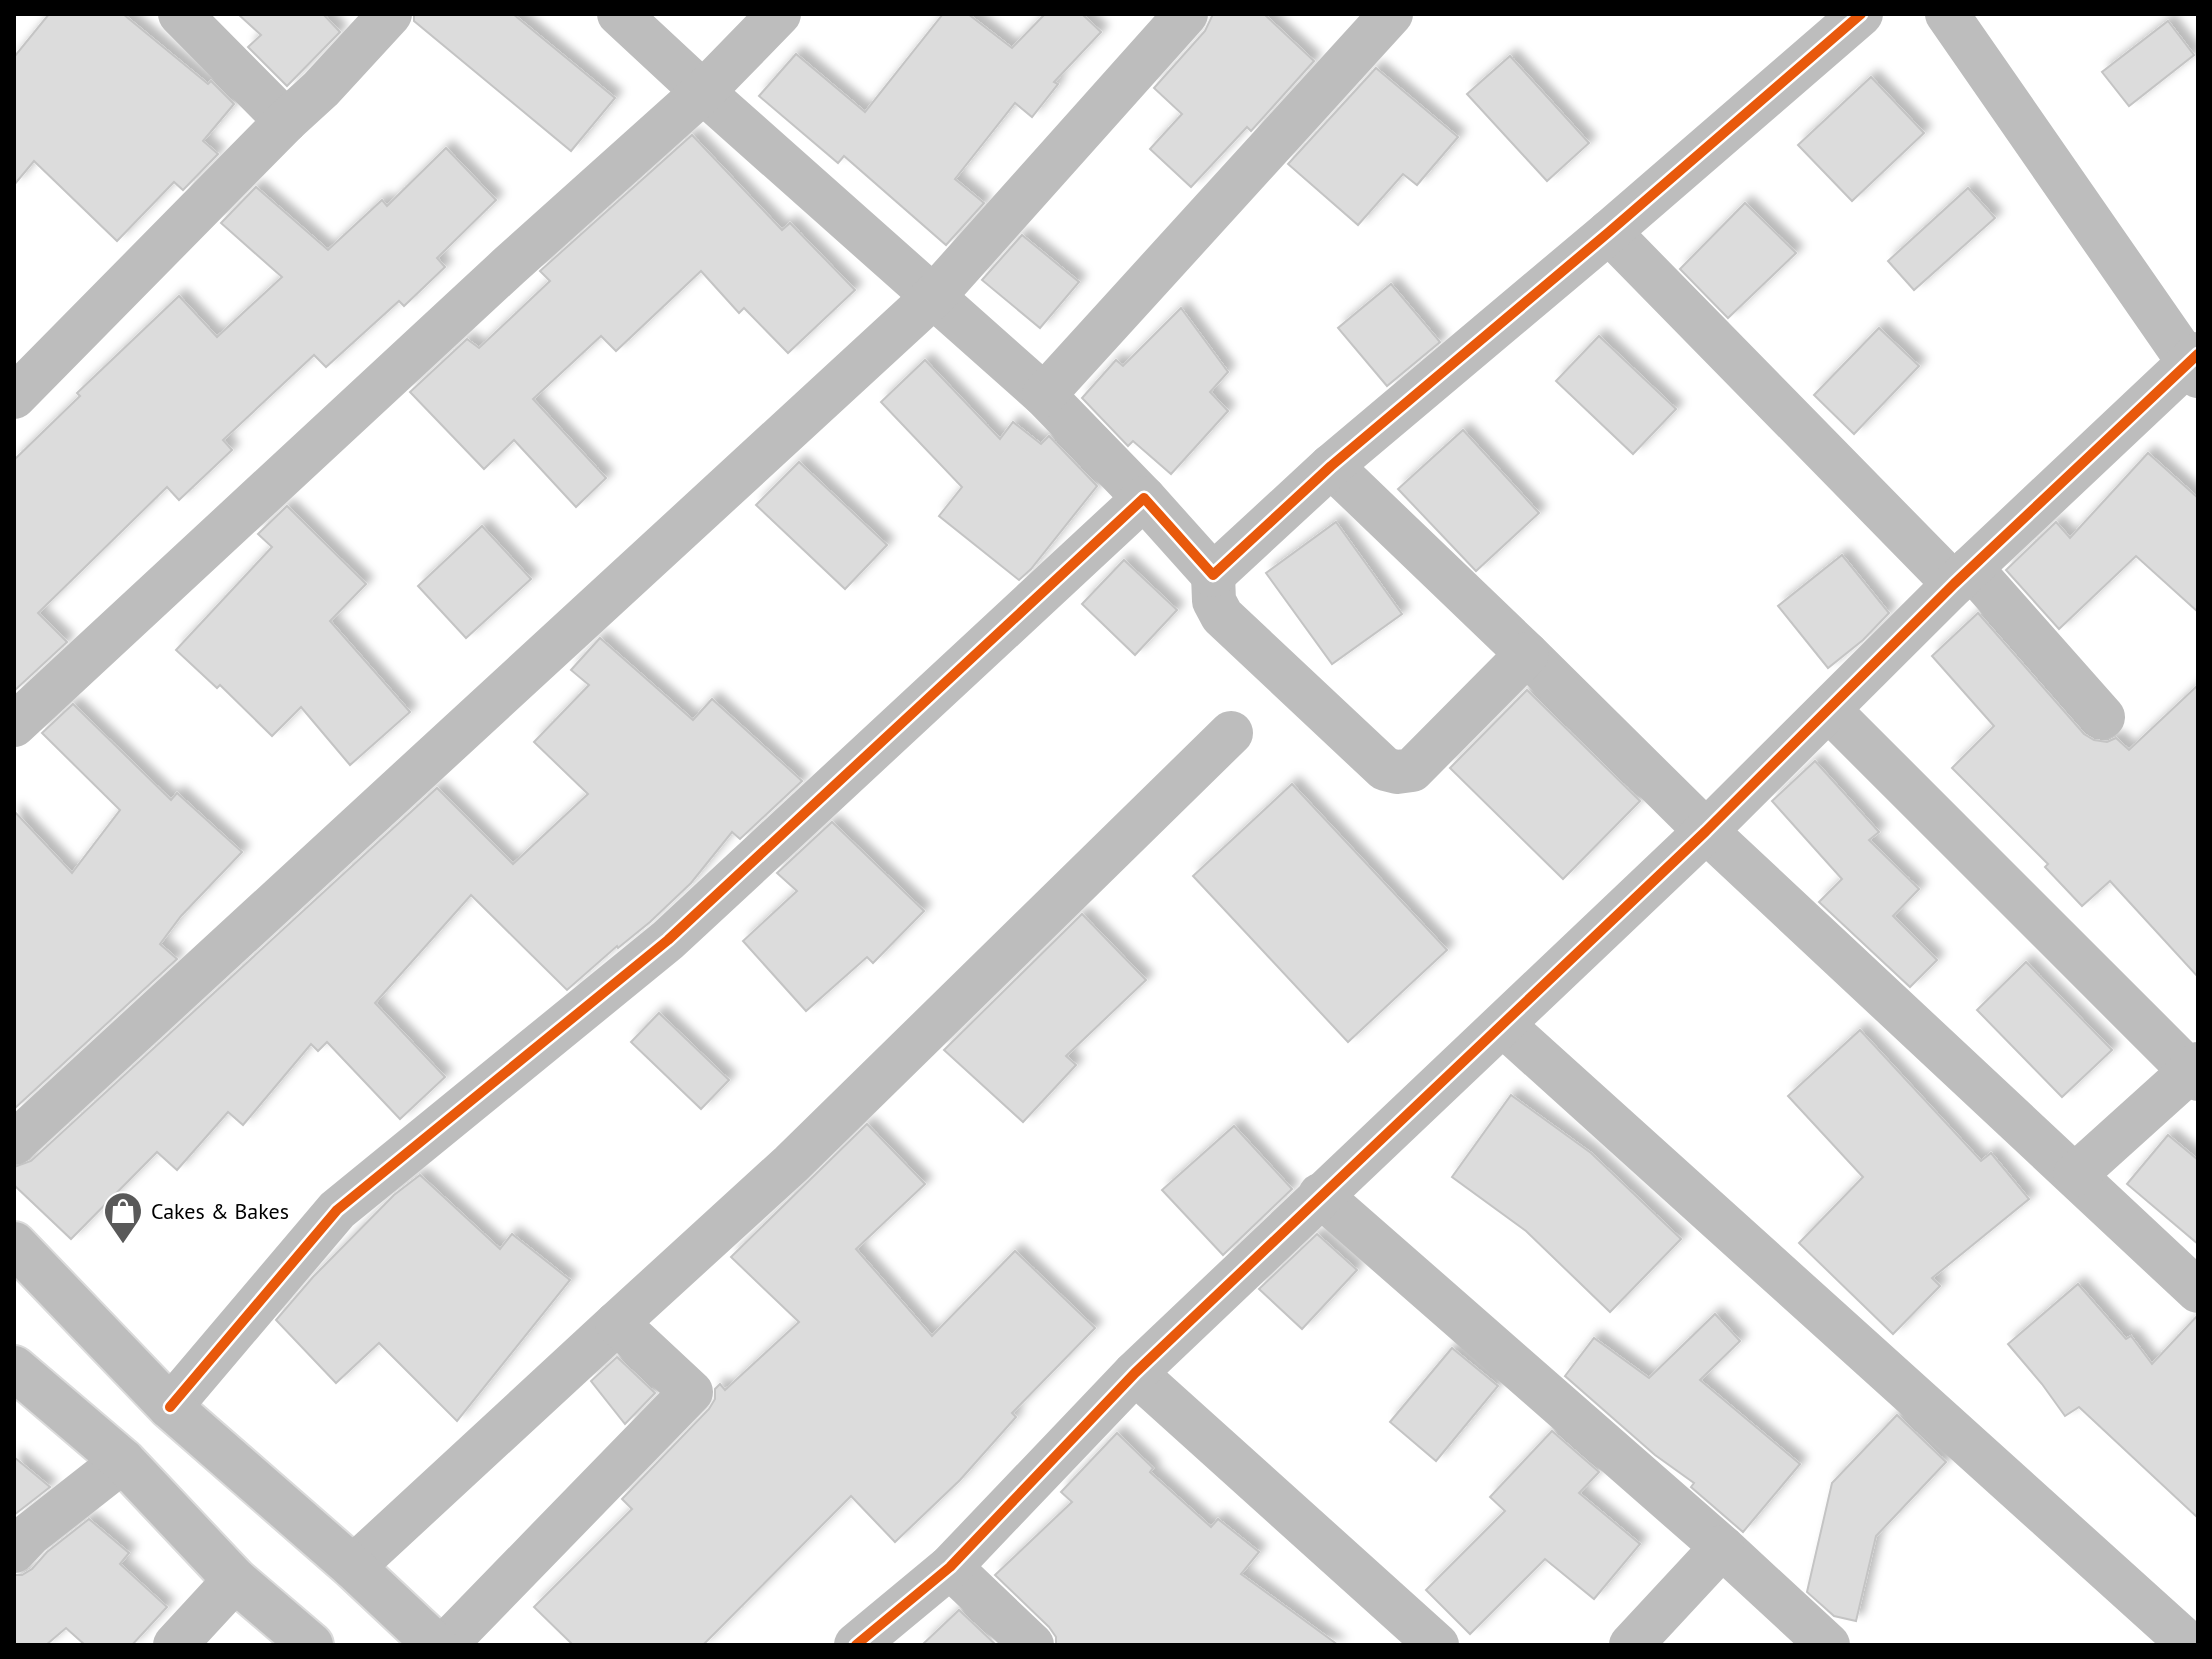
<svg xmlns="http://www.w3.org/2000/svg" width="2212" height="1659" viewBox="0 0 2212 1659" font-family="'PT Sans',sans-serif">
  <style>
    .building { fill: #dcdcdc; stroke: #c4c4c4; stroke-width: 2; filter: url(#shadow) }
    .lines { fill: none; stroke-linecap: round; stroke-linejoin: round }
    .major-casing { stroke: #dbdbdb; stroke-width: 48 }
    .minor { stroke: #bdbdbd; stroke-width: 44 }
    .major { stroke: #bdbdbd; stroke-width: 44 }
    .cycleway-casing { stroke: #fff; stroke-width: 15 }
    .cycleway { stroke: #e8590c; stroke-width: 10 }
    .labels { text-anchor: middle; stroke-width: 6; stroke-linejoin: round; paint-order: stroke }
    .poi-label { font-size: 22px; fill: #000; stroke: #fff; text-anchor: start }
  </style>
  <defs>
    <filter id="shadow"><feDropShadow dx="7" dy="-7" stdDeviation="4" flood-color="#0004"/></filter>
  </defs>
  <rect width="100%" height="100%" fill="#fff"/>
  <g class="building">
    <path d="M 49,14 L 123,14 L 208,84 L 211,81 L 234,104 L 203,141 L 218,154 L 183,190 L 174,182 L 117,241 L 34,161 L 14,185 L 14,57 Z"/>
    <path d="M 238,14 L 323,14 L 340,32 L 287,86 L 248,47 L 261,35 Z"/>
    <path d="M 414,14 L 513,14 L 615,98 L 571,151 L 414,21 Z"/>
    <path d="M 943,14 L 968,14 L 1012,48 L 1045,14 L 1082,14 L 1101,32 L 1054,82 L 1058,84 L 1032,117 L 1015,103 L 955,179 L 984,203 L 946,245 L 844,156 L 838,163 L 759,96 L 796,54 L 865,112 Z"/>
    <path d="M 1213,14 L 1264,14 L 1314,61 L 1251,131 L 1247,127 L 1191,187 L 1150,149 L 1182,114 L 1154,88 L 1205,31 Z"/>
    <path d="M 2168,21 L 2194,55 L 2129,106 L 2102,72 Z"/>
    <path d="M 1510,56 L 1589,143 L 1547,181 L 1467,94 Z"/>
    <path d="M 1376,68 L 1458,137 L 1417,185 L 1403,174 L 1358,225 L 1288,164 Z"/>
    <path d="M 1871,77 L 1924,133 L 1852,201 L 1798,145 Z"/>
    <path d="M 692,135 L 782,230 L 790,223 L 855,290 L 788,353 L 744,308 L 739,313 L 701,271 L 616,351 L 601,336 L 533,399 L 606,478 L 576,507 L 514,440 L 484,469 L 410,392 L 467,339 L 479,348 L 550,281 L 540,271 Z"/>
    <path d="M 446,148 L 496,200 L 437,258 L 445,267 L 404,306 L 399,301 L 326,367 L 314,355 L 223,440 L 232,450 L 179,500 L 167,487 L 38,613 L 67,642 L 14,691 L 14,460 L 80,396 L 77,393 L 179,296 L 217,337 L 282,277 L 221,223 L 256,187 L 328,250 L 382,200 L 387,206 Z"/>
    <path d="M 1968,188 L 1995,218 L 1914,290 L 1888,261 Z"/>
    <path d="M 1745,203 L 1796,253 L 1728,318 L 1680,269 Z"/>
    <path d="M 1022,235 L 1079,282 L 1040,328 L 982,280 Z"/>
    <path d="M 1391,284 L 1440,342 L 1387,386 L 1338,328 Z"/>
    <path d="M 1181,308 L 1228,372 L 1210,392 L 1228,411 L 1171,474 L 1133,441 L 1128,446 L 1082,398 L 1116,360 L 1123,366 Z"/>
    <path d="M 1879,328 L 1919,366 L 1854,434 L 1814,395 Z"/>
    <path d="M 1599,336 L 1676,409 L 1633,454 L 1556,381 Z"/>
    <path d="M 925,360 L 1000,439 L 1013,422 L 1041,444 L 1049,436 L 1097,486 L 1031,569 L 1019,580 L 939,516 L 962,487 L 881,402 Z"/>
    <path d="M 1463,430 L 1539,513 L 1476,571 L 1398,489 Z"/>
    <path d="M 2148,453 L 2198,498 L 2198,612 L 2136,556 L 2059,629 L 2006,570 L 2056,522 L 2070,538 Z"/>
    <path d="M 799,462 L 887,545 L 845,589 L 756,505 Z"/>
    <path d="M 287,506 L 366,584 L 330,621 L 410,712 L 350,765 L 301,707 L 272,736 L 220,685 L 217,688 L 176,650 L 272,547 L 258,534 Z"/>
    <path d="M 1336,522 L 1402,614 L 1332,664 L 1266,573 Z"/>
    <path d="M 482,526 L 531,579 L 466,638 L 418,586 Z"/>
    <path d="M 1842,555 L 1889,613 L 1863,640 L 1828,668 L 1778,606 Z"/>
    <path d="M 1124,560 L 1177,610 L 1135,655 L 1082,604 Z"/>
    <path d="M 1978,613 L 2084,734 L 2094,740 L 2107,742 L 2116,738 L 2129,750 L 2198,685 L 2198,977 L 2110,881 L 2082,906 L 2045,867 L 2048,864 L 1952,768 L 1994,726 L 1932,656 Z"/>
    <path d="M 600,638 L 693,720 L 712,699 L 802,781 L 740,839 L 732,832 L 691,883 L 650,922 L 618,948 L 617,946 L 567,990 L 471,895 L 375,1003 L 445,1077 L 400,1119 L 327,1042 L 318,1051 L 311,1044 L 243,1125 L 228,1112 L 177,1170 L 157,1152 L 71,1239 L 14,1185 L 14,1167 L 31,1161 L 437,788 L 513,864 L 588,794 L 534,742 L 589,685 L 571,670 Z"/>
    <path d="M 1527,690 L 1640,801 L 1563,879 L 1450,768 Z"/>
    <path d="M 73,704 L 171,800 L 177,793 L 242,852 L 181,916 L 160,944 L 177,959 L 14,1109 L 14,811 L 72,873 L 120,810 L 42,733 Z"/>
    <path d="M 1815,761 L 1879,832 L 1869,840 L 1919,889 L 1893,916 L 1937,960 L 1910,987 L 1819,902 L 1842,879 L 1772,801 Z"/>
    <path d="M 1292,784 L 1447,950 L 1348,1042 L 1193,876 Z"/>
    <path d="M 832,822 L 924,911 L 873,963 L 867,957 L 806,1011 L 743,941 L 797,891 L 777,873 Z"/>
    <path d="M 1082,914 L 1146,980 L 1066,1056 L 1076,1065 L 1023,1122 L 944,1050 Z"/>
    <path d="M 2026,962 L 2112,1050 L 2062,1097 L 1977,1010 Z"/>
    <path d="M 659,1013 L 729,1080 L 701,1109 L 631,1042 Z"/>
    <path d="M 1860,1030 L 1981,1161 L 1991,1153 L 2029,1199 L 1932,1278 L 1940,1286 L 1893,1334 L 1799,1243 L 1863,1177 L 1788,1096 Z"/>
    <path d="M 1511,1095 L 1591,1153 L 1681,1239 L 1610,1312 L 1526,1231 L 1452,1177 Z"/>
    <path d="M 867,1124 L 925,1184 L 856,1249 L 932,1336 L 1015,1251 L 1095,1328 L 1012,1413 L 1016,1417 L 960,1480 L 895,1542 L 851,1496 L 703,1645 L 573,1645 L 534,1607 L 632,1509 L 622,1499 L 709,1409 L 715,1399 L 715,1389 L 720,1384 L 725,1390 L 799,1322 L 731,1257 Z"/>
    <path d="M 1234,1126 L 1292,1189 L 1223,1255 L 1162,1190 Z"/>
    <path d="M 2168,1135 L 2198,1160 L 2198,1244 L 2127,1184 Z"/>
    <path d="M 420,1175 L 500,1249 L 512,1234 L 570,1280 L 457,1421 L 379,1343 L 336,1383 L 276,1320 L 313,1277 L 394,1195 Z"/>
    <path d="M 1317,1234 L 1357,1270 L 1302,1329 L 1259,1289 Z"/>
    <path d="M 2078,1284 L 2126,1339 L 2131,1336 L 2152,1364 L 2198,1315 L 2198,1518 L 2079,1407 L 2065,1416 L 2042,1384 L 2008,1344 Z"/>
    <path d="M 1715,1314 L 1740,1341 L 1700,1380 L 1800,1464 L 1743,1532 L 1691,1487 L 1694,1483 L 1655,1455 L 1565,1376 L 1594,1338 L 1649,1378 Z"/>
    <path d="M 1452,1348 L 1498,1386 L 1436,1461 L 1390,1422 Z"/>
    <path d="M 617,1357 L 655,1393 L 625,1424 L 591,1381 Z"/>
    <path d="M 1897,1415 L 1946,1462 L 1876,1536 L 1856,1621 L 1834,1616 L 1807,1592 L 1832,1483 Z"/>
    <path d="M 1552,1431 L 1599,1472 L 1579,1493 L 1640,1544 L 1594,1599 L 1545,1559 L 1470,1634 L 1426,1590 L 1505,1511 L 1490,1497 Z"/>
    <path d="M 1117,1433 L 1153,1468 L 1150,1472 L 1211,1527 L 1218,1519 L 1259,1552 L 1241,1574 L 1338,1645 L 1056,1645 L 1056,1637 L 1049,1627 L 995,1575 L 1072,1502 L 1061,1492 Z"/>
    <path d="M 14,1457 L 50,1487 L 14,1515 Z"/>
    <path d="M 89,1519 L 129,1553 L 120,1564 L 167,1607 L 132,1645 L 85,1645 L 66,1628 L 46,1645 L 14,1645 L 14,1575 L 22,1575 L 32,1569 L 47,1552 Z"/>
    <path d="M 959,1610 L 996,1645 L 922,1645 Z"/>
  </g>
  <g class="lines">
    <defs>
      <g id="major">
        <path d="M 14,1244 L 170,1407 L 353,1567 L 436,1645"/>
        <path d="M 14,1368 L 123,1461 L 235,1580 L 311,1645"/>
      </g>
    </defs>
    <use href="#major" class="major-casing"/>
    <g class="minor">
      <path d="M 180,14 L 286,121"/>
      <path d="M 619,14 L 703,92 L 1044,395 L 1144,498"/>
      <path d="M 1947,14 L 2198,376"/>
      <path d="M 1609,232 L 1954,584"/>
      <path d="M 1044,395 L 1391,14"/>
      <path d="M 14,397 L 286,121 L 321,89 L 390,14"/>
      <path d="M 1331,466 L 1527,654 L 1706,831 L 2198,1291"/>
      <path d="M 1971,568 L 2103,717"/>
      <path d="M 1213,575 L 1214,601 L 1222,616 L 1385,769 L 1397,772 L 1412,770 L 1527,654"/>
      <path d="M 1829,710 L 2198,1079"/>
      <path d="M 14,725 L 509,266 L 703,92 L 779,14"/>
      <path d="M 1503,1025 L 2190,1645"/>
      <path d="M 14,1143 L 934,296 L 1186,14"/>
      <path d="M 2075,1175 L 2198,1064"/>
      <path d="M 1320,1195 L 1722,1547 L 1828,1645"/>
      <path d="M 1135,1373 L 1437,1645"/>
      <path d="M 170,1407 L 337,1210 L 668,940 L 1144,498 L 1213,575 L 1331,466 L 1609,232 L 1861,14"/>
      <path d="M 14,1551 L 30,1534 L 123,1461"/>
      <path d="M 353,1567 L 617,1323"/>
      <path d="M 950,1567 L 1032,1645"/>
      <path d="M 175,1645 L 235,1580"/>
      <path d="M 445,1645 L 691,1392 L 617,1323 L 791,1164 L 1231,733"/>
      <path d="M 856,1645 L 950,1567 L 1135,1373 L 1706,831 L 1954,584 L 2198,354"/>
      <path d="M 1631,1645 L 1722,1547"/>
    </g>
    <use href="#major" class="major"/>
    <defs>
      <g id="cycleway">
        <path d="M 170,1407 L 337,1210 L 668,940 L 1144,498 L 1213,575 L 1331,466 L 1609,232 L 1861,14"/>
        <path d="M 856,1645 L 950,1567 L 1135,1373 L 1706,831 L 1954,584 L 2198,354"/>
      </g>
    </defs>
    <use href="#cycleway" class="cycleway-casing"/>
    <use href="#cycleway" class="cycleway"/>
  </g>
  <defs>
    <symbol id="shop-pin" viewBox="-11 -11 22 30"><path d="M0 17L-7.5 6A9.5 9.5 0 1 1 7.5 6Z" fill="#595959" stroke="#fff"/><path d="M-5-2.5h2.3a2.7 3.5 0 0 1 5.4 0H5L5.5 6h-11ZM-1.5-2.5h3a1.5 2.3 0 0 0-3 0Z" fill="#fff"/></symbol>
  </defs>
  <g fill-rule="evenodd">
    <use href="#shop-pin" x="101" y="1189" width="44" height="60"/>
  </g>
  <g class="labels">
    <g class="poi-label">
      <text x="151" y="1219">Cakes &amp; Bakes</text>
    </g>
  </g>
  <rect width="2212" height="1659" fill="none" stroke="#000000" stroke-width="32"/>
</svg>
